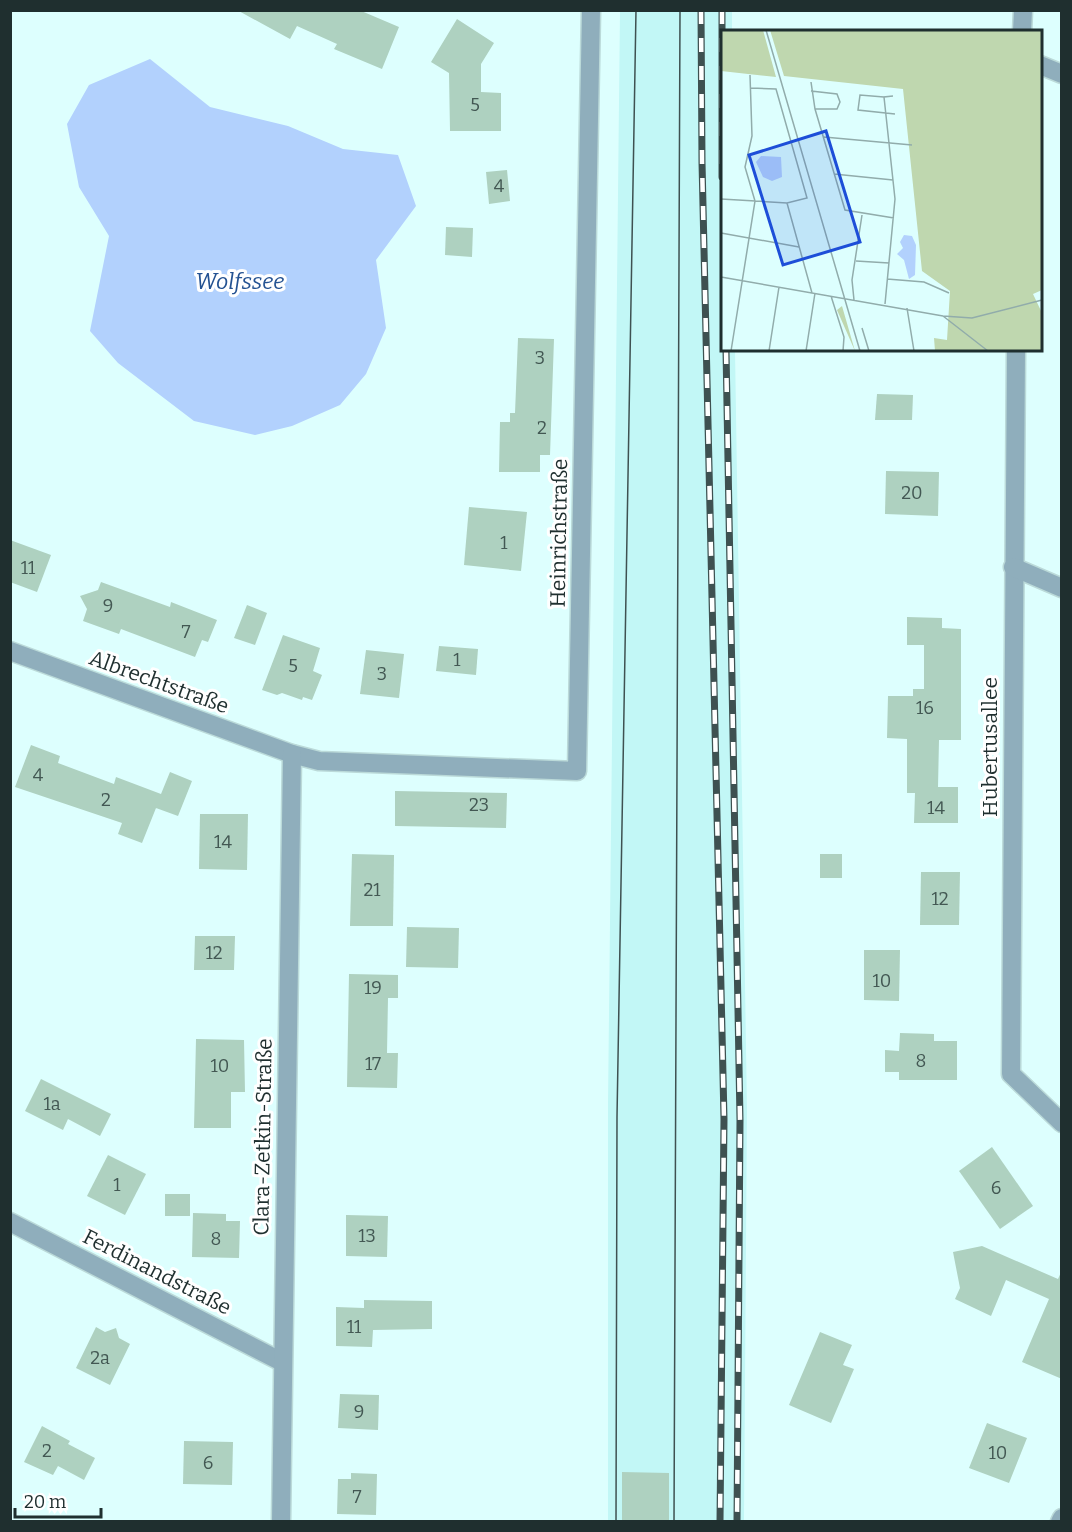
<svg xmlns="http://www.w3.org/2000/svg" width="1072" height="1532" viewBox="0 0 1072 1532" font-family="Bitter,serif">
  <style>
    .built { fill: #c2f7f6 }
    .water { fill: #b2d1fd }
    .building { fill: #aed1c0 }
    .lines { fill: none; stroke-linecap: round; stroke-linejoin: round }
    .street-casing { stroke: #bbdad9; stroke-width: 21 }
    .street { stroke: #8faebc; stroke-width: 18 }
    .tram { stroke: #3e5151; stroke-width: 1.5 }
    .rail-casing { stroke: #3e5151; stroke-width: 7 }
    .rail { stroke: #fff; stroke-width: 4.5; stroke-dasharray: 14; stroke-linecap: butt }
    .labels { text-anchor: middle; stroke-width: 6; stroke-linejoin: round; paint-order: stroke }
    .number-label { font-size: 18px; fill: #435853 }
    .street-label { font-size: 21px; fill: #1f2f2f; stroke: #fff }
    .water-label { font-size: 22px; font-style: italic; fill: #245292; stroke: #fff }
    .inset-road { fill: none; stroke: #91acab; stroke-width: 1.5 }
    .view { fill: #1d4ed8; fill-opacity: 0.15; stroke: #1d4ed8; stroke-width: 3 }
    .inset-edge { fill: none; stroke: #1f2f2f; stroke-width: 3 }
  </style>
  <rect width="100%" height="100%" fill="#ddfffe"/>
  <path class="built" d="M 620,11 L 732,11 L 732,31 L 722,32 L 722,350 L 735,350 L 747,1110 L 744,1521 L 608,1522 L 608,1105 Z"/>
  <path class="water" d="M 150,59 L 210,107 L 288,126 L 343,149 L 398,155 L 416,206 L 376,260 L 386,328 L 366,374 L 340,405 L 292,426 L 255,435 L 194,421 L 118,363 L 90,331 L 109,236 L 79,187 L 67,124 L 89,85 Z"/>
  <g class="building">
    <path d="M 237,10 L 359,10 L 399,27 L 382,69 L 334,49 L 337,44 L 297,26 L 290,39 Z"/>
    <path d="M 457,19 L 494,43 L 481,64 L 481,92 L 501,93 L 501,131 L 450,131 L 449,73 L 431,62 Z"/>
    <path d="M 507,170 L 510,201 L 489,204 L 486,172 Z"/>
    <path d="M 446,227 L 473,228 L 472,257 L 445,255 Z"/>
    <path d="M 518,338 L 554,339 L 550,455 L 540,455 L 540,472 L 499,472 L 500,422 L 510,422 L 510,413 L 515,413 Z"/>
    <path d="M 877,394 L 913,395 L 912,420 L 875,420 Z"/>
    <path d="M 886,471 L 939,472 L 938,516 L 885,514 Z"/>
    <path d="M 469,507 L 527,512 L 521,571 L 464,565 Z"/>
    <path d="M 10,540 L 51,555 L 37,592 L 10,582 Z"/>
    <path d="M 101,582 L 170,607 L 171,602 L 217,620 L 208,642 L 202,640 L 195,657 L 121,629 L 119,634 L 83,621 L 87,609 L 80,596 L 98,590 Z"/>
    <path d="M 247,605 L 267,613 L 255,645 L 234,638 Z"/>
    <path d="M 907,617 L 942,618 L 942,628 L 961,629 L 961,740 L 939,740 L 938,787 L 958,787 L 958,823 L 914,823 L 915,793 L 907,793 L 907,739 L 887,738 L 888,696 L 913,696 L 913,689 L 924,689 L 924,645 L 907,645 Z"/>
    <path d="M 283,635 L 320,648 L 313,671 L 322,675 L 312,700 L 303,697 L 302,700 L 282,693 L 277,695 L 262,690 Z"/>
    <path d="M 439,646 L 478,649 L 476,675 L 436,671 Z"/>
    <path d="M 366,650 L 404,654 L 399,698 L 360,694 Z"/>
    <path d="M 31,745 L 60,756 L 58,763 L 114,784 L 116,777 L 161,794 L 170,772 L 192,781 L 178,816 L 156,808 L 158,803 L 142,843 L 118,834 L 122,823 L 15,787 Z"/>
    <path d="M 395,791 L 507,793 L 506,828 L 395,826 Z"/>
    <path d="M 200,814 L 248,814 L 247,870 L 199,869 Z"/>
    <path d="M 352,854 L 394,855 L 393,926 L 350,926 Z"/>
    <rect x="820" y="854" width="22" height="24"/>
    <path d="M 921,872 L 960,872 L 959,925 L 920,925 Z"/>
    <path d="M 407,927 L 459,928 L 458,968 L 406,967 Z"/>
    <path d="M 195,936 L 235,936 L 234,970 L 194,970 Z"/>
    <path d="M 864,950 L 900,950 L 899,1001 L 864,1000 Z"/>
    <path d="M 349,974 L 398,975 L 398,998 L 388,998 L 387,1053 L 398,1053 L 397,1088 L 347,1087 Z"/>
    <path d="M 900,1033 L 934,1034 L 934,1041 L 957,1041 L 957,1080 L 899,1080 L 899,1072 L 885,1072 L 885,1050 L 899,1051 Z"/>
    <path d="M 196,1039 L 244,1040 L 245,1092 L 231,1092 L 231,1128 L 194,1128 Z"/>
    <path d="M 41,1079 L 111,1114 L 100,1136 L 68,1119 L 63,1130 L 25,1111 Z"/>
    <path d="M 992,1147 L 1033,1206 L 1000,1229 L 959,1171 Z"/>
    <path d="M 108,1155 L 146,1174 L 125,1215 L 87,1196 Z"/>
    <rect x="165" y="1194" width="25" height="22"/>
    <path d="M 193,1213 L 226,1214 L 226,1221 L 240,1221 L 239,1258 L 192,1257 Z"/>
    <path d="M 346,1215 L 388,1216 L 387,1257 L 346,1256 Z"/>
    <path d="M 982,1246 L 1058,1279 L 1062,1270 L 1062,1379 L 1022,1362 L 1049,1299 L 1006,1280 L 991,1316 L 955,1299 L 960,1288 L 953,1252 Z"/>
    <path d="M 364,1300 L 432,1301 L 432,1329 L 373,1330 L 372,1347 L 336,1346 L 336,1307 L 364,1308 Z"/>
    <path d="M 96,1327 L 105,1332 L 116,1328 L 119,1338 L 130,1344 L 110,1385 L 76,1368 Z"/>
    <path d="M 820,1332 L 852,1345 L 843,1365 L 854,1369 L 831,1423 L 789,1405 Z"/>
    <path d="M 340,1394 L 379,1395 L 378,1430 L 338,1428 Z"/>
    <path d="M 987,1423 L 1027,1438 L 1009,1483 L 969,1468 Z"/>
    <path d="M 42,1426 L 70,1441 L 68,1444 L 95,1458 L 84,1480 L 58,1466 L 53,1475 L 24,1462 Z"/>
    <path d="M 184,1441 L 233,1442 L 232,1485 L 183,1484 Z"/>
    <path d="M 622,1472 L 669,1473 L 669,1521 L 622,1521 Z"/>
    <path d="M 351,1473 L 377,1474 L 376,1515 L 337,1514 L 338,1479 L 351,1479 Z"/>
  </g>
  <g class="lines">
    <defs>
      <g id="street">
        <path d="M 1022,32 L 1023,10"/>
        <path d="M 1040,65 L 1062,74"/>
        <path d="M 1016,350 L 1011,1074 L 1062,1123"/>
        <path d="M 1013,567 L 1062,588"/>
        <path d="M 10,651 L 292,754 L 319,761 L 577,771 L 591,10"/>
        <path d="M 10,1222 L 282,1362"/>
        <path d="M 281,1522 L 292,754"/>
        <path d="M 1060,1522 L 1062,1518"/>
      </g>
    </defs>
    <use href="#street" class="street-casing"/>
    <use href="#street" class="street"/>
    <g class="tram">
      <path d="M 616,1522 L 617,1117 L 636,10"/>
      <path d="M 674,1522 L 680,10"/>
    </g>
    <defs>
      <g id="rail">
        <path d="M 701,10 L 702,162 L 724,1119 L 720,1522"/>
        <path d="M 722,10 L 722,177"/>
        <path d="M 726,350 L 740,1120 L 737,1522"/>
      </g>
    </defs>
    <use href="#rail" class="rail-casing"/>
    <use href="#rail" class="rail"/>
  </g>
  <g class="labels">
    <g class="number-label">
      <text x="475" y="111">5</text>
      <text x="499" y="192">4</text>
      <text x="540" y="364">3</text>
      <text x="542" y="434">2</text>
      <text x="912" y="499">20</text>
      <text x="504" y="549">1</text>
      <text x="28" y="574">11</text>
      <text x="108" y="612">9</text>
      <text x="186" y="638">7</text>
      <text x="457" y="666">1</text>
      <text x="293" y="672">5</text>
      <text x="382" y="680">3</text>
      <text x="925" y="714">16</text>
      <text x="38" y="781">4</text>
      <text x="106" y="806">2</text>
      <text x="479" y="811">23</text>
      <text x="936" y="814">14</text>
      <text x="223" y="848">14</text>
      <text x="372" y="896">21</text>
      <text x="940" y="905">12</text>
      <text x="214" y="959">12</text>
      <text x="882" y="987">10</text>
      <text x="373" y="994">19</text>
      <text x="921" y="1067">8</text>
      <text x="373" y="1070">17</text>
      <text x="220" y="1072">10</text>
      <text x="52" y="1110">1a</text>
      <text x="117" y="1191">1</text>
      <text x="996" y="1194">6</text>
      <text x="367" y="1242">13</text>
      <text x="216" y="1245">8</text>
      <text x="354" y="1333">11</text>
      <text x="100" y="1364">2a</text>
      <text x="359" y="1418">9</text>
      <text x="47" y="1457">2</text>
      <text x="998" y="1459">10</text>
      <text x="208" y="1469">6</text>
      <text x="357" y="1503">7</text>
    </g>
    <g class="street-label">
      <text transform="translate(559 533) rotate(-89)" y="7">Heinrichstraße</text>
      <text transform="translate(159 682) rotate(20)" y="7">Albrechtstraße</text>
      <text transform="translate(990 747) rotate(-90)" y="7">Hubertusallee</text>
      <text transform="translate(263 1137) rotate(-89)" y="7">Clara-Zetkin-Straße</text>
      <text transform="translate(157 1272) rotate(27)" y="7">Ferdinandstraße</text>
    </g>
    <g class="water-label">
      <text x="240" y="289">Wolfssee</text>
    </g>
  </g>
  <g transform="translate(721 30)">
    <rect width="321" height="321" fill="#ddfffe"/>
    <path d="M 0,0 L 42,0 L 55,47 L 0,41 ZM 49,0 L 321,0 L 321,260 L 312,264 L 321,283 L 321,321 L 214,321 L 213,308 L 226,310 L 229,261 L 201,241 L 182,59 L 63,46 ZM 121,276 L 134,321 L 116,280 Z" fill="#bfd7af"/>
    <path d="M 40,126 L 60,127 L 61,147 L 51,151 L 42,147 L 35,132 ZM 183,205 L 191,206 L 195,215 L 194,245 L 188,249 L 183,230 L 176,224 L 182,218 L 179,212 Z" fill="#b2d1fd"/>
    <path class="inset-road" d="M 45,0 L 139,321M 90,52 L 94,79 L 124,180 L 173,188M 90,61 L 116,64 L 119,72 L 116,79 L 94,79M 163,67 L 139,65 L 137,80 L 174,84M 103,107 L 191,115M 113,144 L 172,150M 0,169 L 66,173 L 86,168 L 55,59 L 30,58M 66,173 L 91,263M 0,203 L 78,217M 135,231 L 168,233M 0,247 L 222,286 L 251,288 L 321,270M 166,249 L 203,252 L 228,263M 110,266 L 123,307 L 122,321M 133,270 L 131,250 L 141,185M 164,274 L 174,169 L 163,67 L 172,66M 186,278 L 193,321M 222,286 L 267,321M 141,298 L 148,321M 10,321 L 34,171 L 24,137 L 31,106 L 29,45M 48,321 L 58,257M 85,321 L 94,263"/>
    <path class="view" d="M 105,101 L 139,212 L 62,235 L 28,125 Z"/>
    <rect width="321" height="321" class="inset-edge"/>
  </g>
  <rect width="1072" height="1532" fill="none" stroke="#1f2f2f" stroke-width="24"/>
  <path d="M15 1508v9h86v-9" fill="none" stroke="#1f2f2f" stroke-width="3"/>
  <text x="24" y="1508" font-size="18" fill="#1f2f2f" stroke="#ffffff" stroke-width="4.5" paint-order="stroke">20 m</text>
</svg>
